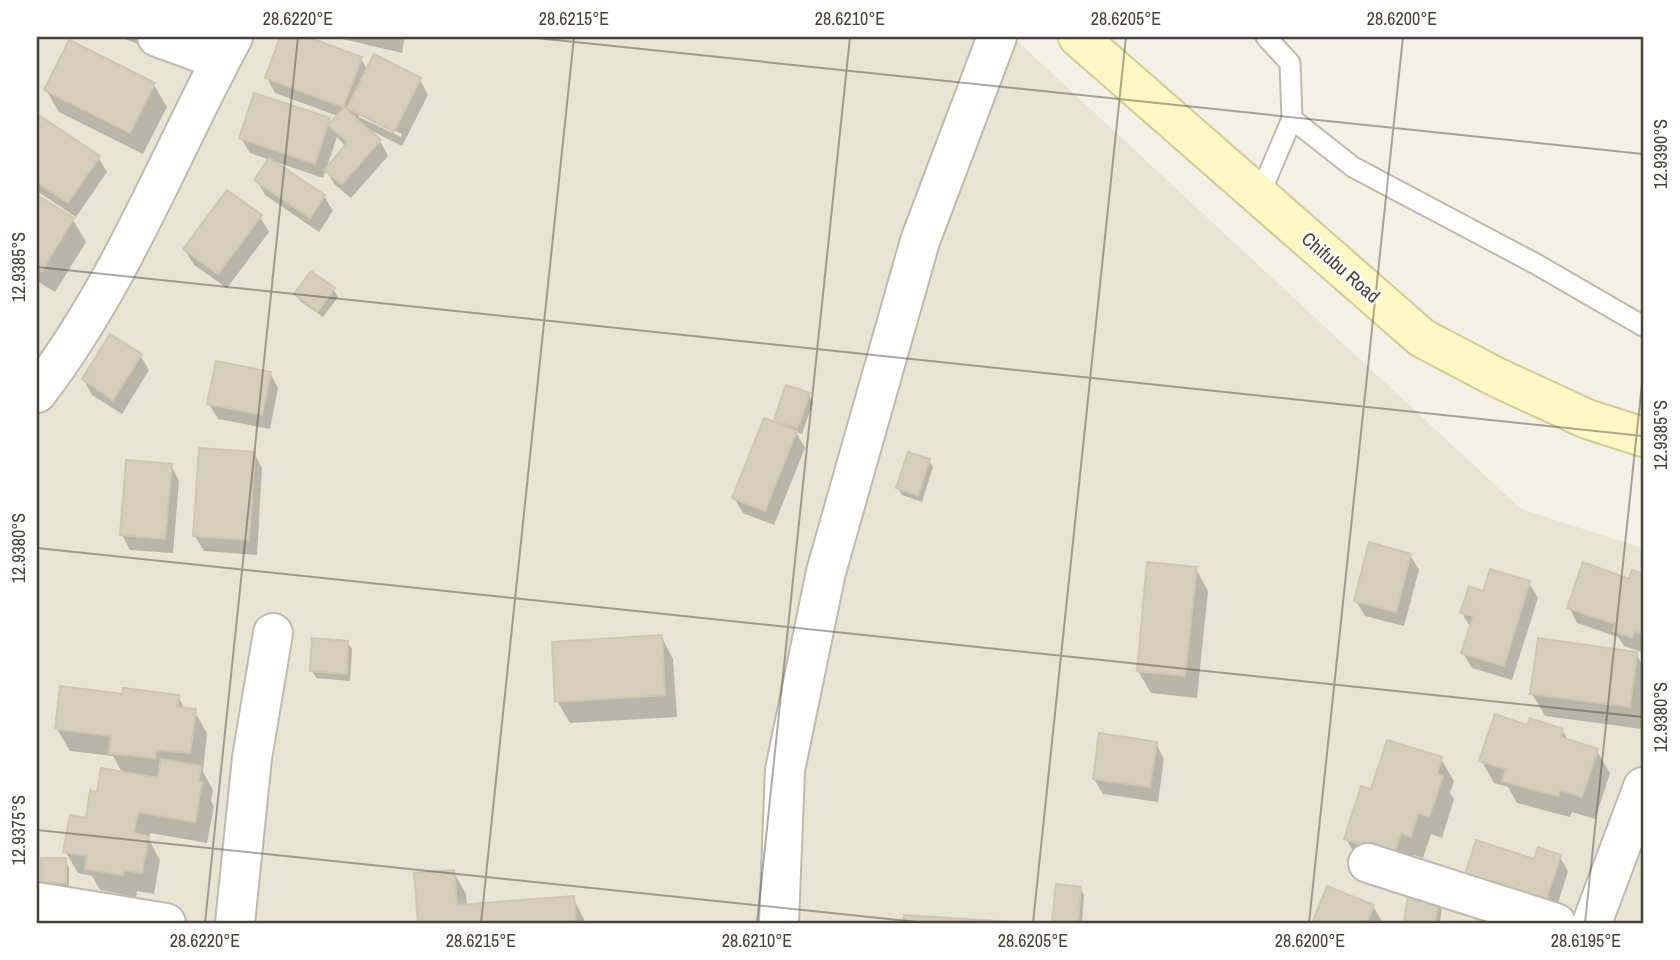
<svg xmlns="http://www.w3.org/2000/svg" width="1680" height="960" viewBox="0 0 1680 960" font-family="'Archivo Narrow',sans-serif">
  <style>
    .residential { fill: #e7e4d4 }
    .shadow { fill: #0003; fill-rule: evenodd }
    .building { fill: #d5cebb; stroke: #d0c7ae; stroke-width: 2 }
    .lines { fill: none; stroke-linecap: round; stroke-linejoin: round }
    .lane-casing { stroke: #bfbaa9; stroke-width: 23 }
    .street-casing { stroke: #bfbaa9; stroke-width: 42 }
    .secondary-casing { stroke: #d4cb95; stroke-width: 42 }
    .lane { stroke: #fff; stroke-width: 19 }
    .street { stroke: #fff; stroke-width: 38 }
    .secondary { stroke: #fff8c4; stroke-width: 38 }
    .ticks { fill: none; stroke: #464235; stroke-width: 2; stroke-opacity: 0.45 }
    .labels { text-anchor: middle; stroke-width: 5; stroke-linejoin: round; paint-order: stroke }
    .street-label { font-size: 19px; fill: #464235; stroke: #fff }
    .neatline { fill: none; stroke: #464235; stroke-width: 2.5 }
    .ticks-label { font-size: 18px; text-anchor: middle; fill: #464235 }
  </style>
  <rect width="100%" height="100%" fill="#f3f1e6"/>
  <path class="residential" d="M 37,37 L 1013,37 L 1521,509 L 1643,548 L 1643,923 L 37,923 Z"/>
  <g class="shadow">
    <path d="M 120,37 L 187,37 L 178,60 Z"/>
    <path d="M 282,37 L 303,37 L 361,59 L 368,71 L 420,80 L 428,95 L 402,146 L 366,128 L 380,141 L 388,156 L 351,198 L 335,185 L 326,170 L 346,147 L 337,137 L 323,178 L 273,161 L 324,196 L 333,211 L 319,232 L 265,195 L 257,180 L 270,160 L 250,153 L 241,138 L 329,119 L 331,124 L 338,116 L 275,93 L 267,78 ZM 359,113 L 402,134 L 401,137 L 359,117 Z"/>
    <path d="M 334,37 L 405,37 L 402,53 Z"/>
    <path d="M 154,85 L 167,107 L 143,154 L 59,112 L 46,90 Z"/>
    <path d="M 37,116 L 98,157 L 107,172 L 76,217 L 37,191 Z"/>
    <path d="M 37,197 L 73,220 L 86,242 L 55,292 L 37,281 Z"/>
    <path d="M 260,217 L 269,232 L 227,288 L 194,265 L 185,250 Z"/>
    <path d="M 312,274 L 334,290 L 338,297 L 323,317 L 300,301 L 296,294 Z"/>
    <path d="M 140,355 L 149,370 L 122,414 L 92,395 L 84,380 Z"/>
    <path d="M 270,373 L 278,388 L 270,429 L 218,419 L 209,404 Z"/>
    <path d="M 809,394 L 813,402 L 802,434 L 796,432 L 805,448 L 774,525 L 743,513 L 734,498 L 779,426 L 776,419 Z"/>
    <path d="M 254,453 L 262,468 L 257,555 L 204,551 L 195,536 Z"/>
    <path d="M 929,460 L 933,467 L 922,502 L 902,495 L 898,488 Z"/>
    <path d="M 171,465 L 179,481 L 173,553 L 130,550 L 122,535 Z"/>
    <path d="M 1410,555 L 1419,570 L 1404,626 L 1365,616 L 1356,601 Z"/>
    <path d="M 1196,569 L 1208,591 L 1197,698 L 1151,693 L 1138,671 Z"/>
    <path d="M 1633,572 L 1643,576 L 1643,646 L 1641,652 L 1624,646 L 1618,637 L 1577,623 L 1569,607 L 1630,581 Z"/>
    <path d="M 1529,583 L 1538,598 L 1512,680 L 1472,668 L 1463,653 L 1471,628 L 1462,613 L 1485,593 Z"/>
    <path d="M 661,636 L 673,659 L 677,717 L 570,723 L 557,701 Z"/>
    <path d="M 347,642 L 352,649 L 350,681 L 316,678 L 312,671 Z"/>
    <path d="M 1636,654 L 1643,666 L 1642,729 L 1545,716 L 1532,694 Z"/>
    <path d="M 124,696 L 178,696 L 185,710 L 194,711 L 207,733 L 203,772 L 213,790 L 211,801 L 214,806 L 207,843 L 150,833 L 149,840 L 160,860 L 154,894 L 137,891 L 136,897 L 100,890 L 92,876 L 78,873 L 65,851 L 87,820 L 99,794 L 123,774 L 113,756 L 70,751 L 57,729 Z"/>
    <path d="M 1528,727 L 1562,730 L 1569,741 L 1597,751 L 1610,773 L 1595,819 L 1572,812 L 1570,817 L 1517,803 L 1508,787 L 1494,783 L 1481,760 Z"/>
    <path d="M 1156,743 L 1164,759 L 1158,802 L 1103,794 L 1094,779 Z"/>
    <path d="M 1441,759 L 1454,781 L 1450,793 L 1454,799 L 1442,838 L 1431,834 L 1423,858 L 1414,855 L 1406,876 L 1358,861 L 1346,838 L 1372,791 Z"/>
    <path d="M 1559,856 L 1568,871 L 1552,923 L 1535,861 Z"/>
    <path d="M 65,860 L 69,867 L 69,890 L 47,890 L 43,883 Z"/>
    <path d="M 453,871 L 466,894 L 467,906 L 573,898 L 586,923 L 420,923 L 416,874 Z"/>
    <path d="M 1080,888 L 1084,895 L 1082,923 L 1055,923 Z"/>
    <path d="M 1328,888 L 1373,906 L 1383,923 L 1314,923 Z"/>
    <path d="M 1438,899 L 1442,906 L 1440,923 L 1407,923 Z"/>
  </g>
  <g class="building">
    <path d="M 280,37 L 308,37 L 362,57 L 343,107 L 265,78 Z"/>
    <path d="M 69,40 L 155,83 L 130,133 L 44,90 Z"/>
    <path d="M 374,54 L 421,78 L 394,132 L 347,108 Z"/>
    <path d="M 254,93 L 330,118 L 315,164 L 239,138 Z"/>
    <path d="M 344,108 L 381,140 L 342,184 L 324,170 L 348,142 L 328,125 Z"/>
    <path d="M 37,114 L 100,156 L 68,203 L 37,183 Z"/>
    <path d="M 269,158 L 325,195 L 310,218 L 254,180 Z"/>
    <path d="M 227,190 L 262,215 L 218,274 L 183,249 Z"/>
    <path d="M 37,195 L 74,218 L 42,271 L 37,268 Z"/>
    <path d="M 311,271 L 335,288 L 318,311 L 294,294 Z"/>
    <path d="M 110,334 L 142,354 L 113,400 L 82,379 Z"/>
    <path d="M 216,361 L 271,372 L 262,415 L 207,404 Z"/>
    <path d="M 786,385 L 810,393 L 798,428 L 774,420 Z"/>
    <path d="M 764,418 L 797,431 L 765,511 L 732,498 Z"/>
    <path d="M 199,448 L 255,452 L 249,540 L 193,536 Z"/>
    <path d="M 908,452 L 930,459 L 918,496 L 896,488 Z"/>
    <path d="M 126,460 L 172,464 L 165,539 L 120,535 Z"/>
    <path d="M 1369,542 L 1411,554 L 1396,612 L 1354,601 Z"/>
    <path d="M 1147,562 L 1197,567 L 1185,676 L 1137,671 Z"/>
    <path d="M 1583,562 L 1629,579 L 1632,570 L 1643,574 L 1643,634 L 1635,631 L 1632,638 L 1613,631 L 1615,624 L 1567,608 Z"/>
    <path d="M 1490,569 L 1530,581 L 1504,666 L 1461,653 L 1473,616 L 1460,613 L 1469,586 L 1483,591 Z"/>
    <path d="M 662,635 L 665,695 L 555,702 L 552,642 Z"/>
    <path d="M 312,638 L 348,641 L 347,674 L 310,671 Z"/>
    <path d="M 1538,638 L 1637,652 L 1630,707 L 1530,694 Z"/>
    <path d="M 60,686 L 123,694 L 123,688 L 179,695 L 177,707 L 196,709 L 190,753 L 156,750 L 155,758 L 109,753 L 111,736 L 55,729 Z"/>
    <path d="M 1495,714 L 1527,725 L 1530,718 L 1563,729 L 1561,737 L 1598,749 L 1582,797 L 1560,790 L 1558,796 L 1502,781 L 1506,769 L 1479,761 Z"/>
    <path d="M 1099,733 L 1157,742 L 1150,787 L 1093,779 Z"/>
    <path d="M 1387,740 L 1442,757 L 1437,774 L 1443,776 L 1429,817 L 1418,813 L 1411,837 L 1401,833 L 1394,855 L 1344,839 L 1361,786 L 1371,789 Z"/>
    <path d="M 161,759 L 201,766 L 198,782 L 202,782 L 195,822 L 138,812 L 134,833 L 149,836 L 142,873 L 124,870 L 123,875 L 85,869 L 87,856 L 63,852 L 70,815 L 86,818 L 90,790 L 97,792 L 101,768 L 158,778 Z"/>
    <path d="M 1476,840 L 1534,859 L 1538,847 L 1561,855 L 1543,909 L 1462,883 Z"/>
    <rect x="41" y="858" width="25" height="25"/>
    <path d="M 454,870 L 457,905 L 574,896 L 576,923 L 418,923 L 414,873 Z"/>
    <path d="M 1056,884 L 1081,887 L 1078,923 L 1052,922 Z"/>
    <path d="M 1327,886 L 1374,905 L 1367,923 L 1312,923 Z"/>
    <path d="M 1408,894 L 1439,898 L 1435,923 L 1404,923 Z"/>
    <path d="M 904,915 L 1012,922 L 1012,923 L 903,923 Z"/>
  </g>
  <g class="lines">
    <defs>
      <g id="lane">
        <path d="M 1292,119 L 1353,167 L 1536,264 L 1643,326"/>
        <path d="M 1259,196 L 1292,119 L 1290,63 L 1266,37"/>
      </g>
      <g id="street">
        <path d="M 157,37 L 220,60"/>
        <path d="M 37,393 C 120,285 169,156 233,37"/>
        <path d="M 1368,863 L 1556,923"/>
        <path d="M 37,902 L 166,923"/>
        <path d="M 235,923 L 252,758 L 273,633"/>
        <path d="M 779,923 L 785,770 L 826,572 L 920,241 L 997,37"/>
        <path d="M 1592,923 L 1643,787"/>
      </g>
      <path id="secondary" d="M 1078,37 L 1422,338 L 1496,377 L 1587,419 L 1643,437"/>
    </defs>
    <use href="#lane" class="lane-casing"/>
    <use href="#street" class="street-casing"/>
    <use href="#secondary" class="secondary-casing"/>
    <use href="#lane" class="lane"/>
    <use href="#street" class="street"/>
    <use href="#secondary" class="secondary"/>
  </g>
  <path class="ticks" d="M 527,37 L 1643,154M 37,267 L 1643,436M 37,548 L 1643,717M 37,830 L 927,923M 205,923 L 298,37M 481,923 L 574,37M 757,923 L 850,37M 1033,923 L 1126,37M 1309,923 L 1403,37M 1585,923 L 1643,374"/>
  <g class="labels">
    <g class="street-label">
      <text transform="translate(1341 267) rotate(41)" y="7">Chifubu Road</text>
    </g>
  </g>
  <rect width="1680" height="960" fill="none" stroke="#ffffff" stroke-width="77"/>
  <rect x="38" y="38" width="1604" height="884" class="neatline"/>
  <g class="ticks-label">
    <text x="298" y="25">28.6220°E</text>
    <text x="574" y="25">28.6215°E</text>
    <text x="850" y="25">28.6210°E</text>
    <text x="1126" y="25">28.6205°E</text>
    <text x="1402" y="25">28.6200°E</text>
    <text transform="translate(1661 154) rotate(-90)" y="6">12.9390°S</text>
    <text transform="translate(19 267) rotate(-90)" y="6">12.9385°S</text>
    <text transform="translate(1661 435) rotate(-90)" y="6">12.9385°S</text>
    <text transform="translate(19 548) rotate(-90)" y="6">12.9380°S</text>
    <text transform="translate(1661 717) rotate(-90)" y="6">12.9380°S</text>
    <text transform="translate(19 830) rotate(-90)" y="6">12.9375°S</text>
    <text x="205" y="947">28.6220°E</text>
    <text x="481" y="947">28.6215°E</text>
    <text x="757" y="947">28.6210°E</text>
    <text x="1033" y="947">28.6205°E</text>
    <text x="1310" y="947">28.6200°E</text>
    <text x="1586" y="947">28.6195°E</text>
  </g>
</svg>
